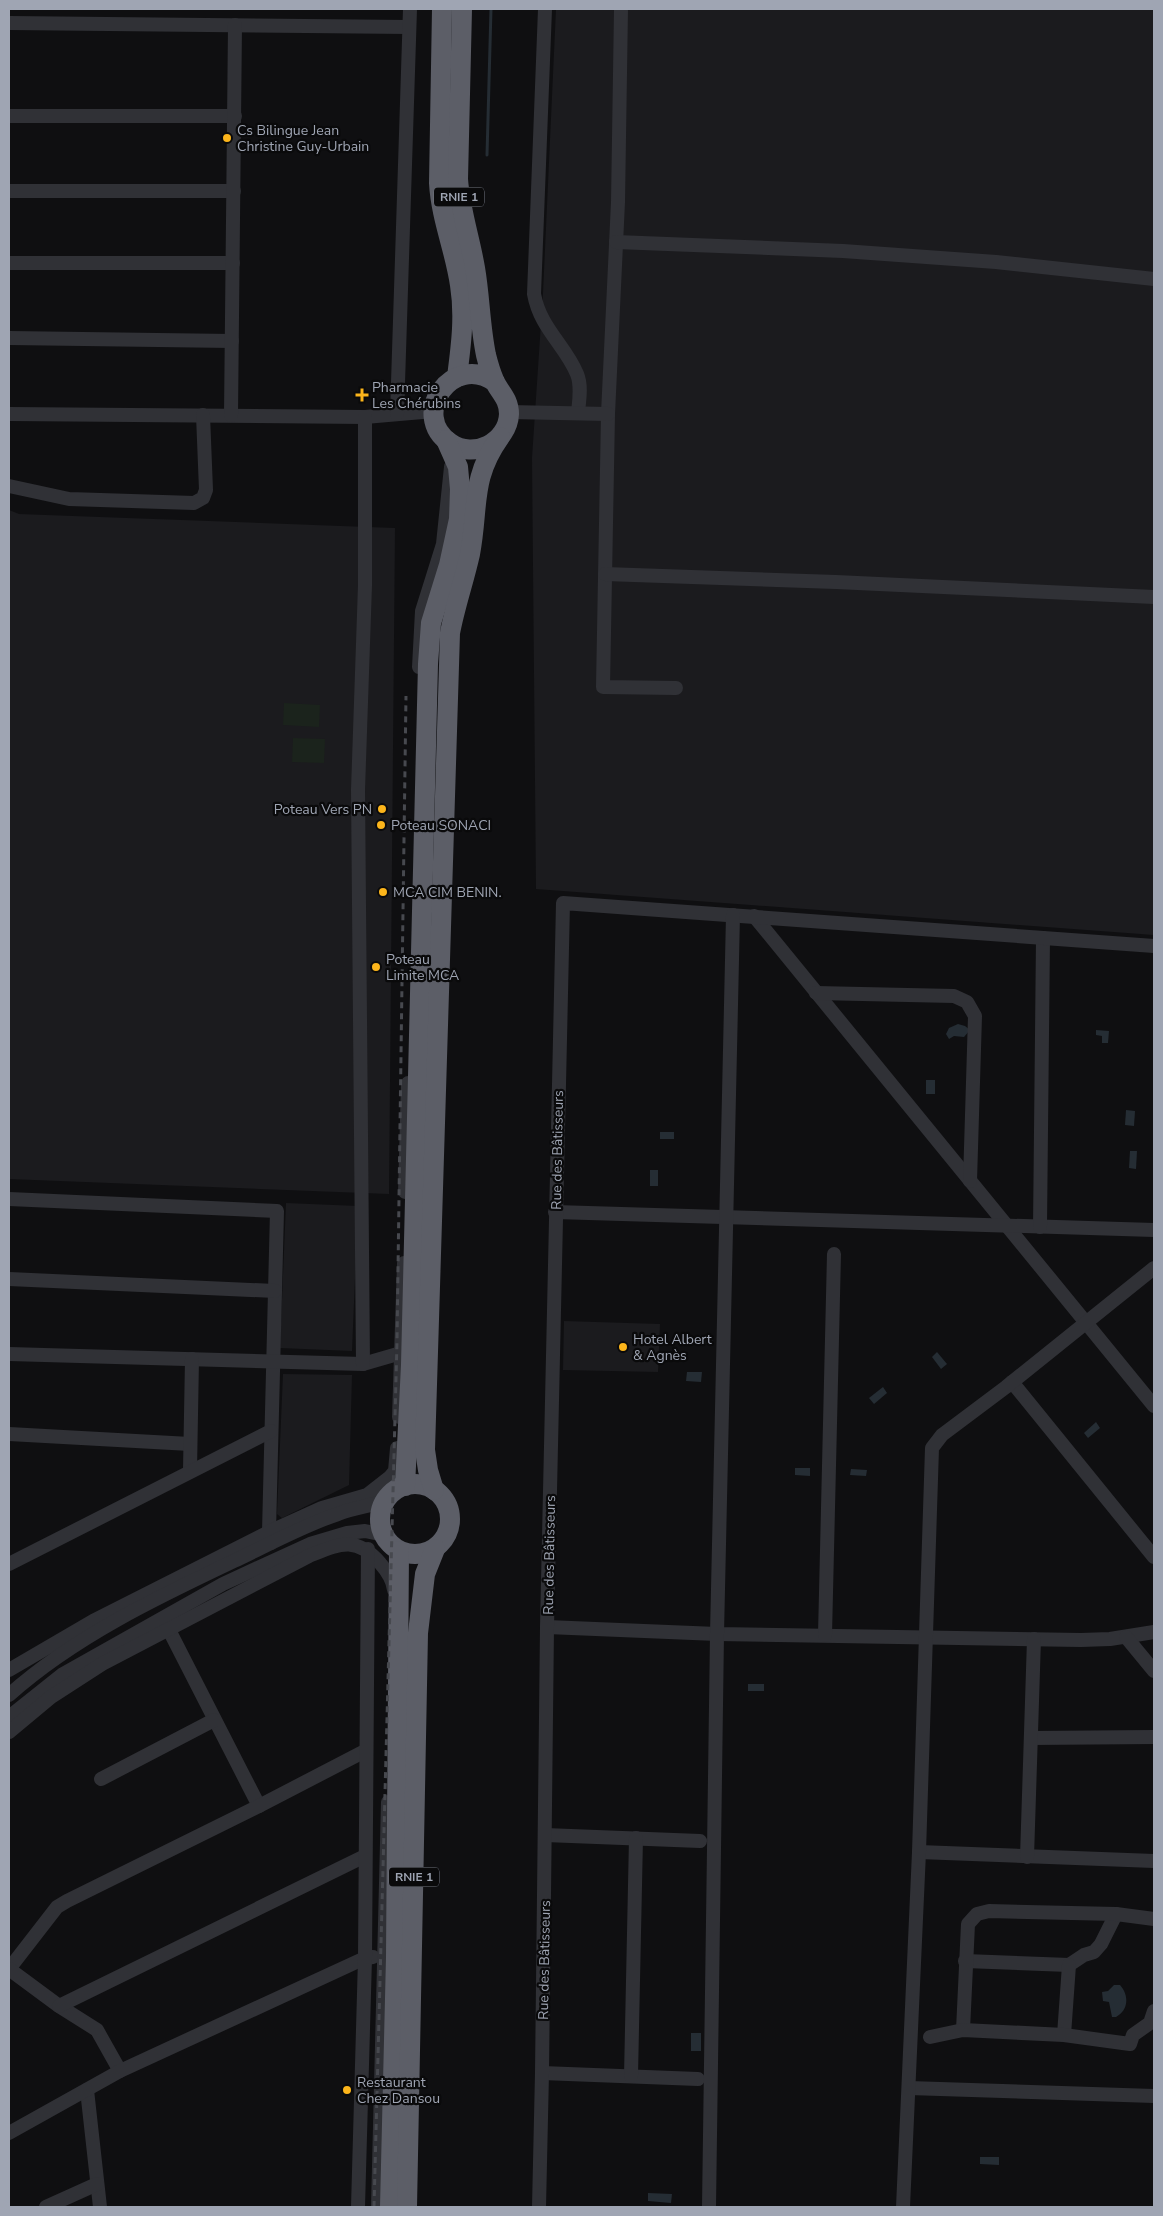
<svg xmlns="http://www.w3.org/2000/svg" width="1163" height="2216" viewBox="0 0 1163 2216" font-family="'Nunito Sans',sans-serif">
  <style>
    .built { fill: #1b1b1e }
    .green { fill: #1b231c }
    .water { fill: #252d34 }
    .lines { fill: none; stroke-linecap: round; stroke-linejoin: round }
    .stream { stroke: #252d34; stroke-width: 3 }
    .minor { stroke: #303136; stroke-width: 14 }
    .highway { stroke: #5c5e67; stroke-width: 20 }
    .rail { stroke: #47494f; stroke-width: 3; stroke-dasharray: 6 5; stroke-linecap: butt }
    .poi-dot { fill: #fcb51b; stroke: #0a0a0b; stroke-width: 2 }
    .labels { text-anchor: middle; stroke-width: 4.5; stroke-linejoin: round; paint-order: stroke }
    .shield { fill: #0a0a0b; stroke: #727681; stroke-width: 1 }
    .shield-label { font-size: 12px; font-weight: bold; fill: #9fa5b3 }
    .poi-label { font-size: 14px; fill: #9fa5b3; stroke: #0a0a0b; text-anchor: start }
    .street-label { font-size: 14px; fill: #9fa5b3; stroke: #0a0a0b }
  </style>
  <rect width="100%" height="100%" fill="#0f0f11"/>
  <g class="built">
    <path d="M 556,9 L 1154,9 L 1154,935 L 536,889 L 532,458 L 543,293 Z"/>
    <path d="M 9,510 L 19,514 L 395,528 L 389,1194 L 9,1179 Z"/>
    <path d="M 286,1203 L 358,1206 L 352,1351 L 280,1348 Z"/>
    <path d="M 564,1321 L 660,1324 L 658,1372 L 563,1370 Z"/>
    <path d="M 283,1374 L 352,1375 L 349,1485 L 282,1518 L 277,1514 Z"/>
  </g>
  <g class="green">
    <path d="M 284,703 L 320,705 L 319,727 L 283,725 Z"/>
    <path d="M 293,738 L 325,739 L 324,763 L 292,762 Z"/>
  </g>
  <g class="water">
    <path d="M 958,1024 L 965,1026 L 970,1030 L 964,1037 L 954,1036 L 949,1039 L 946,1034 L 949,1028 Z"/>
    <path d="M 1096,1030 L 1109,1031 L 1108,1043 L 1102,1043 L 1102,1036 L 1096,1035 Z"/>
    <rect x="926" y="1080" width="9" height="14"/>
    <path d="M 1126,1110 L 1135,1111 L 1134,1126 L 1125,1125 Z"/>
    <rect x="660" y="1132" width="14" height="7"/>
    <path d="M 1130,1151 L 1137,1151 L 1136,1169 L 1129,1168 Z"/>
    <rect x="650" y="1170" width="8" height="16"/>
    <path d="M 696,1335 L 713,1336 L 712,1344 L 696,1343 Z"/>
    <path d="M 937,1352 L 947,1364 L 941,1369 L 932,1357 Z"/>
    <path d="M 687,1372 L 702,1372 L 701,1382 L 686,1381 Z"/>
    <path d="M 883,1387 L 887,1393 L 874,1404 L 869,1398 Z"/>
    <path d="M 1096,1422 L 1100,1428 L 1088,1438 L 1084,1433 Z"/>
    <path d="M 795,1468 L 810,1468 L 810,1476 L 795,1475 Z"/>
    <path d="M 851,1469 L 867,1470 L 866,1476 L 850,1475 Z"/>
    <rect x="748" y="1684" width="16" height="7"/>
    <path d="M 1114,1985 L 1120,1985 C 1129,1995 1129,2010 1116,2017 L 1112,2017 L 1109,2002 L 1103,2001 L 1102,1992 L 1108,1991 Z"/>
    <rect x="691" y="2033" width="10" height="18"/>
    <path d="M 980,2157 L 999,2157 L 999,2165 L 980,2164 Z"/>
    <path d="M 648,2193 L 672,2194 L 671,2203 L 648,2201 Z"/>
  </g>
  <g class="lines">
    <path class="stream" d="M 487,155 L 491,9"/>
    <g class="minor">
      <path d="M 545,9 L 534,294 C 540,328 565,345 577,374 C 582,386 579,401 578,413"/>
      <path d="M 621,9 L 618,202 L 608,414 L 603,687 L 676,688"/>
      <path d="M 9,23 L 409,27"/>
      <path d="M 9,116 L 235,116"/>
      <path d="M 9,191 L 234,191"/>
      <path d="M 616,242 L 843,251 L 996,262 L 1154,279"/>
      <path d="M 9,263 L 233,263"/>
      <path d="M 9,338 L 232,341"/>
      <path d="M 509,412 L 608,414"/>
      <path d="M 9,414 L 365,417 L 434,411"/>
      <path d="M 397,414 L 410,9"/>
      <path d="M 231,415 L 235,25"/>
      <path d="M 9,486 L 69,499 L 194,503 L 203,498 L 206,490 L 203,415"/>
      <path d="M 605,574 L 836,582 L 1154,597"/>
      <path d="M 419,667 L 422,611 L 443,544 L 451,467"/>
      <path d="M 754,916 L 1154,1406"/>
      <path d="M 816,993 L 954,996 L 967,1002 L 975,1016 L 970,1181"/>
      <path d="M 405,1192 L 408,1083"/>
      <path d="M 9,1199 L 277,1211 L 269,1532 L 271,1543"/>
      <path d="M 555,1212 L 1154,1230"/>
      <path d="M 1040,1227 L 1043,938"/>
      <path d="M 9,1279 L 275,1291"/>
      <path d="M 9,1354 L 363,1364 L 401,1353"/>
      <path d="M 363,1364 L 358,790 L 365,585 L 365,417"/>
      <path d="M 1012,1382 L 1154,1557"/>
      <path d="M 399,1417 L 404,1263"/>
      <path d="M 9,1434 L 190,1444"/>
      <path d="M 190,1470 L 192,1359"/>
      <path d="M 9,1564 L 271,1431"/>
      <path d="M 547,1627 L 717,1634 L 1081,1640 L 1110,1639 L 1154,1632"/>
      <path d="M 168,1628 L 259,1806"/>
      <path d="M 825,1635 L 834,1254"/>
      <path d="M 1126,1637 L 1154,1671"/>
      <path d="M 9,1670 L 93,1621 L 269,1532 L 322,1508 L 367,1495 L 390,1477 L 395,1471 L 397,1448"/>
      <path d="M 9,1695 C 74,1637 156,1598 234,1561 C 268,1545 302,1526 338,1514 C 353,1508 370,1506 385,1501"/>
      <path d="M 9,1717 L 63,1674 L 223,1584 L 310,1544 L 347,1533 L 365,1531 L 384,1535"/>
      <path d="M 9,1732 L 51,1697 L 102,1664 L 309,1556 C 339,1544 356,1535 380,1563 C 387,1571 393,1580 394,1590"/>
      <path d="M 1031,1738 L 1154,1737"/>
      <path d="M 101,1779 L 214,1720"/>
      <path d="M 545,1835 L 700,1841"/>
      <path d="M 919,1852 L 1154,1861"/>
      <path d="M 1027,1857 L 1034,1639"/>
      <path d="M 965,1961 L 1069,1965 L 1084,1955 L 1094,1952 L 1101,1944 L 1116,1914"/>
      <path d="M 9,1969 L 57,1907 L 67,1901 L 259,1806 L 365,1751"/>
      <path d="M 9,1969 L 59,2006 L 97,2030 L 120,2071"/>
      <path d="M 59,2006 L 365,1856"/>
      <path d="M 963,2030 L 968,1924 L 977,1914 L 989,1911 L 1116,1914 L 1154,1919"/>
      <path d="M 1064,2035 L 1069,1965"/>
      <path d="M 930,2037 L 963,2030 L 1064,2035 L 1130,2044 L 1133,2035 L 1150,2023 L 1154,2011"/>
      <path d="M 542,2073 L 698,2079"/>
      <path d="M 631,2076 L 636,1838"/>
      <path d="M 909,2088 L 1154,2096"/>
      <path d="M 87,2090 L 100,2207"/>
      <path d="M 9,2133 L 120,2071 L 365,1958 L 373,1957"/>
      <path d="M 46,2207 L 97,2184"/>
      <path d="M 358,2207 L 365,1958 L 368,1549"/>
      <path d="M 378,2207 L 388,1802"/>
      <path d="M 539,2207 L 542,2073 L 547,1627 L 563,903 L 1154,946"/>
      <path d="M 709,2207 L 717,1634 L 733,915"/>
      <path d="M 903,2207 L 919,1852 L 932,1448 L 942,1435 L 1006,1387 L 1154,1268"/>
    </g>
    <g class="highway">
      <path d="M 442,9 L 439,183 C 441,219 455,250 460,285 C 465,316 461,346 457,377"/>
      <path d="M 462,9 L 458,179 C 460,210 470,238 475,268 C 480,297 480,326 486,355 C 488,363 491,373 494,380 C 499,392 509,398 509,414 C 508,442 474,460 450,443 C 409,415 452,352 495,382"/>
      <circle cx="415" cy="1519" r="35"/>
      <path d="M 405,1486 L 411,1365 L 428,664 L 431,623 L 449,565 L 459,519 L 460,489 L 458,467 L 446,440"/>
      <path d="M 434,1490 L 428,1470 L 425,1450 L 450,633 C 455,606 464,581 470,554 C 479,507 470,479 500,437"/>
      <path d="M 390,2207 L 396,1957 L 399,1551"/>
      <path d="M 407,2207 L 418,1633 L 425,1574 L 435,1549"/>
    </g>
    <path class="rail" d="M 374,2207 L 397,1342 L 406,696"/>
  </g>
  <g class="poi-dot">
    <circle cx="227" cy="138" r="5"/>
    <path d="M359.5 387.5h5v5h5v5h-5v5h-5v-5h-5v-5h5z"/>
    <circle cx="382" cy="809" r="5"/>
    <circle cx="381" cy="825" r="5"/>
    <circle cx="383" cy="892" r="5"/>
    <circle cx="376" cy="967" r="5"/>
    <circle cx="623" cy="1347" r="5"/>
    <circle cx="347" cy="2090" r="5"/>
  </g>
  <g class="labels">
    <g class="shield">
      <rect x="434" y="187.5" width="50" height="19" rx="4"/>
      <rect x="389" y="1867.5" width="50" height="19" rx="4"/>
    </g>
    <g class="shield-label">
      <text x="459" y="201">RNIE 1</text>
      <text x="414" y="1881">RNIE 1</text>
    </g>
    <g class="poi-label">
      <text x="237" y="135">Cs Bilingue Jean<tspan x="237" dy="16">Christine Guy-Urbain</tspan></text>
      <text x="372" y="392">Pharmacie<tspan x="372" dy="16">Les Chérubins</tspan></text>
      <text x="372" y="814" text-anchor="end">Poteau Vers PN</text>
      <text x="391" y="830">Poteau SONACI</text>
      <text x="393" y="897">MCA CIM BENIN.</text>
      <text x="386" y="964">Poteau<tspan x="386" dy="16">Limite MCA</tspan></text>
      <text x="633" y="1344">Hotel Albert<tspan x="633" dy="16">&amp; Agnès</tspan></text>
      <text x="357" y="2087">Restaurant<tspan x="357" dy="16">Chez Dansou</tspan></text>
    </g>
    <g class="street-label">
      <text transform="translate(557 1150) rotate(-89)" y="5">Rue des Bâtisseurs</text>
      <text transform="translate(549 1555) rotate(-89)" y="5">Rue des Bâtisseurs</text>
      <text transform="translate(544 1960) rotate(-89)" y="5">Rue des Bâtisseurs</text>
    </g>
  </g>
  <rect width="1163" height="2216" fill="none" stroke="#9fa5b3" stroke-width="20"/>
</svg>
